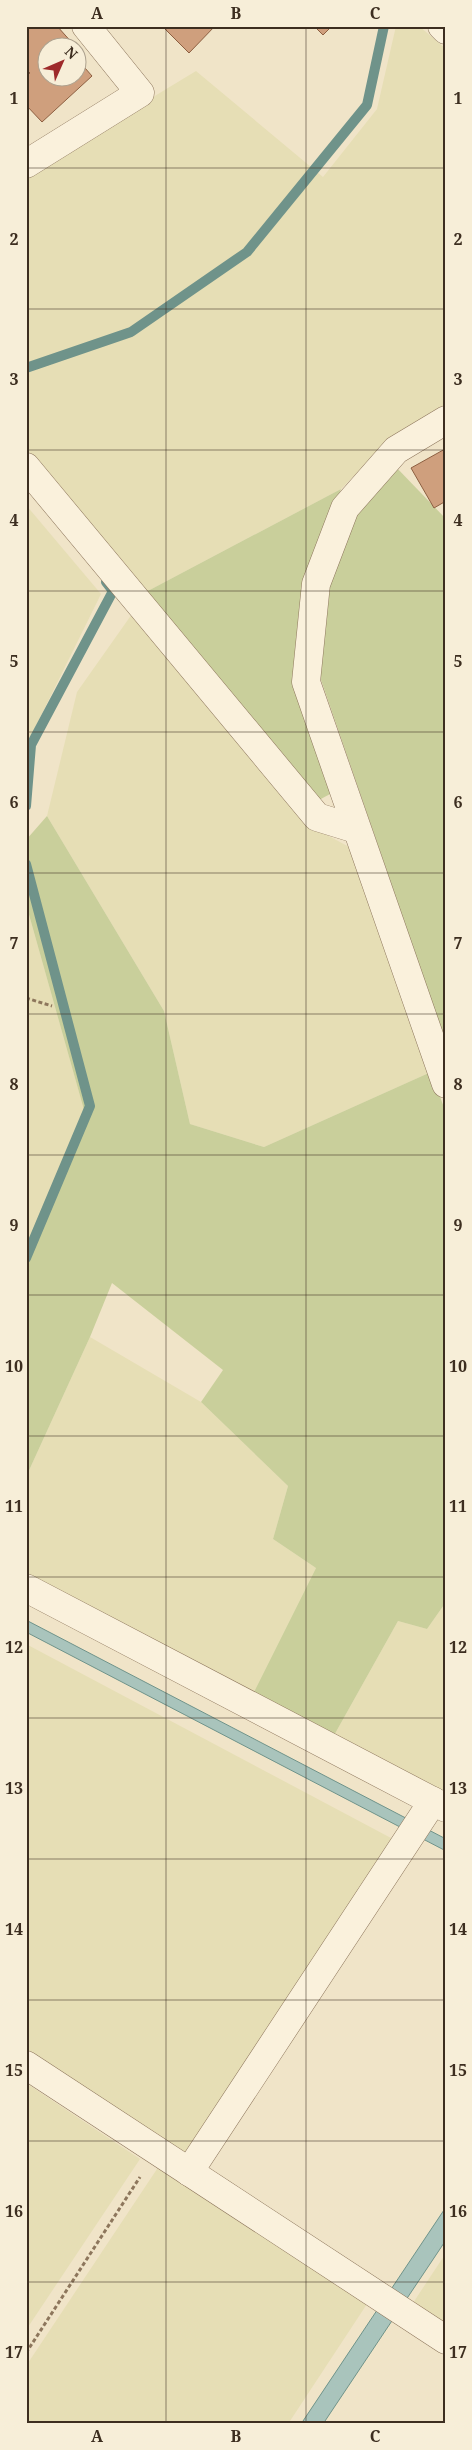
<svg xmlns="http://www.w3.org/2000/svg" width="472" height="2450" viewBox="0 0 472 2450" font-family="'Noto Serif',serif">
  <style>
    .farmland { fill: #e6deb5 }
    .green { fill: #c9cf9b }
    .water { fill: #a9c4bc; stroke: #6f938a }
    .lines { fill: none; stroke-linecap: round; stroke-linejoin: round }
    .stream { stroke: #6f938a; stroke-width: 10 }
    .building { fill: #cf9f7d; stroke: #8d5f41 }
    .minor-casing { stroke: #8d765c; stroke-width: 29 }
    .path { stroke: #8d765c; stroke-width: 3; stroke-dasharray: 4 2.5; stroke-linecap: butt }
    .minor { stroke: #faf1dc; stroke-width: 28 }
    .grid { fill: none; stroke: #3d2e20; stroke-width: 1; stroke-opacity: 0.55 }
    .neatline { fill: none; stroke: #3d2e20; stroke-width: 2 }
    .grid-label { font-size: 16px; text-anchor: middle; font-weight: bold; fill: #3d2e20 }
  </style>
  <rect width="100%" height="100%" fill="#f0e4c8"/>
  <g class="farmland">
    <path d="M 396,26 L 419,26 L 446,49 L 446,409 L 381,448 L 341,489 L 144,593 L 26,451 L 26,174 L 196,71 L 323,177 L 377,109 Z"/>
    <path d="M 26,505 L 101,594 L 26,746 Z"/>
    <path d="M 132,614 L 314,828 L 351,848 L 431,1072 L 264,1147 L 190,1124 L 164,1011 L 47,816 L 77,692 Z"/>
    <path d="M 26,904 L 84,1110 L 26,1245 Z"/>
    <path d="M 90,1337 L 201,1402 L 288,1486 L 273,1539 L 316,1568 L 252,1696 L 26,1576 L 26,1477 Z"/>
    <path d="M 446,1602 L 446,1799 L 332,1739 L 398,1621 L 427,1629 Z"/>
    <path d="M 26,1644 L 391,1838 L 410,1854 L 187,2156 L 26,2050 Z"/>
    <path d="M 26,2083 L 140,2159 L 26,2330 Z"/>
    <path d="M 159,2166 L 367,2304 L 288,2424 L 26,2424 L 26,2366 Z"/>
    <path d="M 446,2253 L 446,2325 L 413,2303 Z"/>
  </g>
  <g class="green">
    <path d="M 394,465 L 446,519 L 446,1043 L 320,677 L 328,583 L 355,517 Z"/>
    <path d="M 341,489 L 307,582 L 332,793 L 319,800 L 144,593 Z"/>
    <path d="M 47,816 L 164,1011 L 190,1124 L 264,1147 L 431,1072 L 446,1113 L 446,1602 L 427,1629 L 398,1621 L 332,1739 L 252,1696 L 316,1568 L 273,1539 L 288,1486 L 201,1402 L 223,1370 L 112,1283 L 90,1337 L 26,1477 L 26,1245 L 84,1110 L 26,904 L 26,840 Z"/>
  </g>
  <g class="water">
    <path d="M 26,1620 L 446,1839 L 446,1851 L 26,1632 Z"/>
    <path d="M 446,2207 L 446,2240 L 323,2424 L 301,2424 Z"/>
  </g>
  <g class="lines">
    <g class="stream">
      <path d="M 26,368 L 131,332 L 247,252 L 367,105 L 384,26"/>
      <path d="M 26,806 L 31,745 L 113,591 L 106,582"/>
      <path d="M 26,864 L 90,1106 L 26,1258"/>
    </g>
  </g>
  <g class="building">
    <path d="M 57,26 L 74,45 L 71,48 L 48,48 L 48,78 L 78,78 L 78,60 L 92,76 L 42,122 L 26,105 L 26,76 L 30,73 L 26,69 L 26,27 Z"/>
    <path d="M 162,26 L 215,26 L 189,53 Z"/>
    <path d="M 314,26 L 332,26 L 323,35 Z"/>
    <path d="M 445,449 L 446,501 L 434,508 L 411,468 Z"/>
  </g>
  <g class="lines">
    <defs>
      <g id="minor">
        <path d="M 442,26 L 446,30"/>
        <path d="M 26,164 L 140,93 L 86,26"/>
        <path d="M 446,420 L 396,450 L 345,508 L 316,584 L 306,682 L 446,1084"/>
        <path d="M 26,467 L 317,817 L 356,829"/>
        <path d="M 26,1588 L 446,1808"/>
        <path d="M 26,2065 L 446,2340"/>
        <path d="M 189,2172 L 433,1801"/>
      </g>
    </defs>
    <use href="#minor" class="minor-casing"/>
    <g class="path">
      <path d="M 26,998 L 52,1006"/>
      <path d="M 26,2353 L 140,2177"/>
    </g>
    <use href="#minor" class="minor"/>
  </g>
  <path class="grid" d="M 166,26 L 166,2424M 306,26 L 306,2424M 26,168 L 446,168M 26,309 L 446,309M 26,450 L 446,450M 26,591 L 446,591M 26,732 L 446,732M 26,873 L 446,873M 26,1014 L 446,1014M 26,1155 L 446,1155M 26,1295 L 446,1295M 26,1436 L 446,1436M 26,1577 L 446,1577M 26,1718 L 446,1718M 26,1859 L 446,1859M 26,2000 L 446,2000M 26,2141 L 446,2141M 26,2282 L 446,2282"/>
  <rect width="472" height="2450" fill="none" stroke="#f7eed8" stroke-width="55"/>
  <g transform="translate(62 62) rotate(45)"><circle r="24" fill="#f7eed8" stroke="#ada18e"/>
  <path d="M0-4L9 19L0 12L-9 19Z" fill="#9e2a2b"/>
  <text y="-8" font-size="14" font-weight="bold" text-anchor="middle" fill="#3d2e20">N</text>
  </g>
  <rect x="28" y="28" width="416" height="2394" class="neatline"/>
  <g class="grid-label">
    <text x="97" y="19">A</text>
    <text x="236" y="19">B</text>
    <text x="375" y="19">C</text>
    <text x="14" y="104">1</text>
    <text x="458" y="104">1</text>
    <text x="14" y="245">2</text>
    <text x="458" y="245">2</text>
    <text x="14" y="385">3</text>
    <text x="458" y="385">3</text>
    <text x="14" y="526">4</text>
    <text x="458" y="526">4</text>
    <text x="14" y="667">5</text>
    <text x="458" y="667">5</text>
    <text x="14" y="808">6</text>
    <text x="458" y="808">6</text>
    <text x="14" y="949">7</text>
    <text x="458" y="949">7</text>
    <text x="14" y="1090">8</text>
    <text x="458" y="1090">8</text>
    <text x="14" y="1231">9</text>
    <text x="458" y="1231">9</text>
    <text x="14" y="1372">10</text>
    <text x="458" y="1372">10</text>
    <text x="14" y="1512">11</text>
    <text x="458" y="1512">11</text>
    <text x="14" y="1653">12</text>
    <text x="458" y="1653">12</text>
    <text x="14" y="1794">13</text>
    <text x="458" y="1794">13</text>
    <text x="14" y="1935">14</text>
    <text x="458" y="1935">14</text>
    <text x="14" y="2076">15</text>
    <text x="458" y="2076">15</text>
    <text x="14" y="2217">16</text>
    <text x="458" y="2217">16</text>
    <text x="14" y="2358">17</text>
    <text x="458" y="2358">17</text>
    <text x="97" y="2442">A</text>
    <text x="236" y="2442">B</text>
    <text x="375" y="2442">C</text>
  </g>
</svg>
